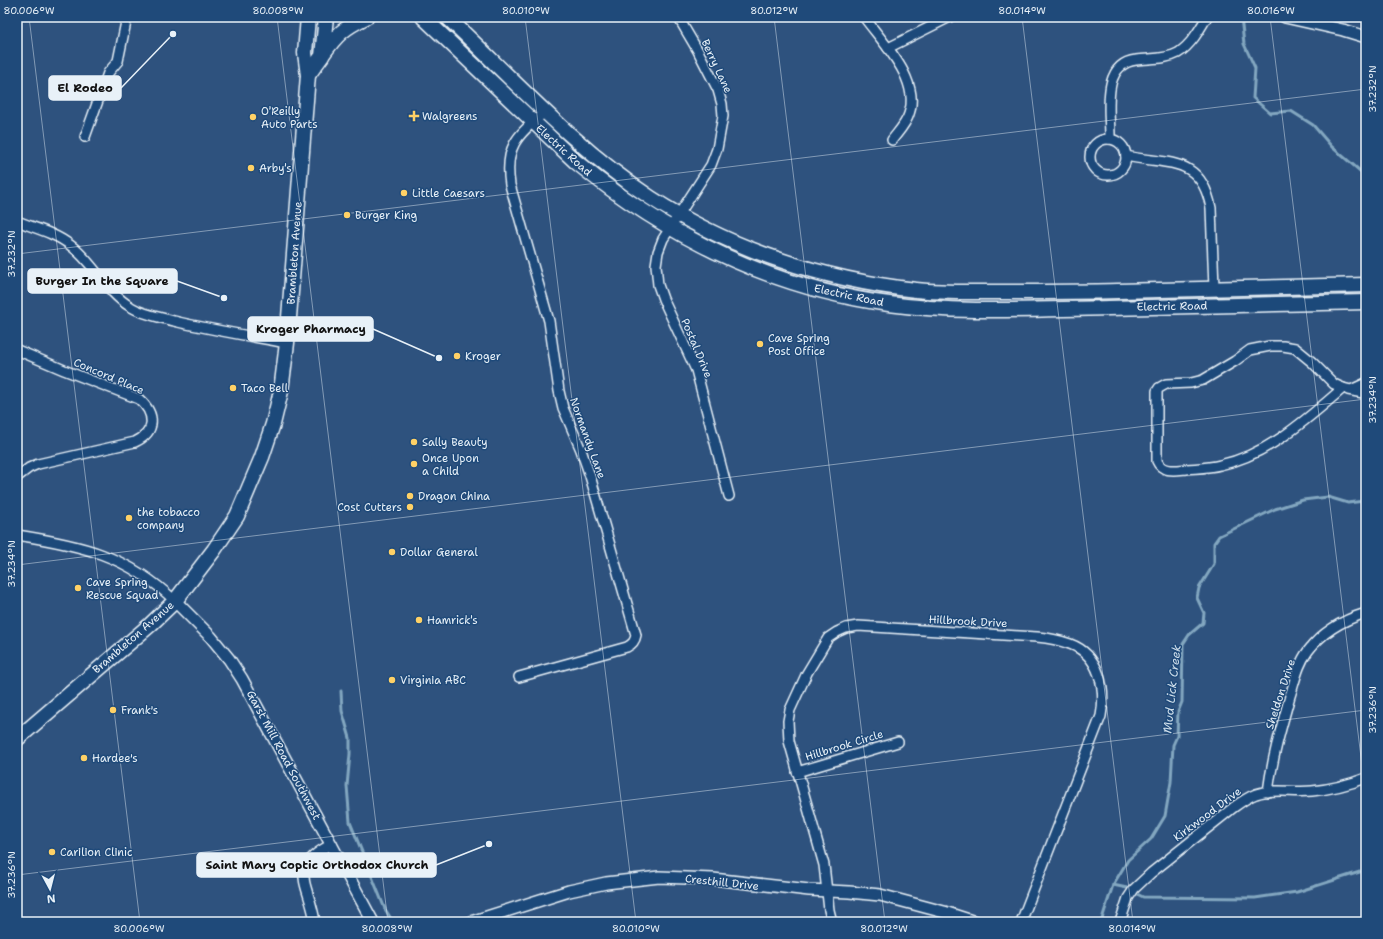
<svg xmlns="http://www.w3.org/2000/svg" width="1383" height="939" viewBox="0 0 1383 939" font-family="'Shantell Sans',sans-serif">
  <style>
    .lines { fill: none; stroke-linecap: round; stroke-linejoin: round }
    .stream { stroke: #83a7c0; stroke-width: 3 }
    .minor-casing { stroke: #e8f1f8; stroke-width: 12 }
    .tertiary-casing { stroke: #e8f1f8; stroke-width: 14 }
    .primary-casing { stroke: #e8f1f8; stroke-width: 17 }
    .minor { stroke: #1f4a7a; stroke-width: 9 }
    .tertiary { stroke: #1f4a7a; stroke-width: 11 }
    .primary { stroke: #1f4a7a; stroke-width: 14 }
    .ticks { fill: none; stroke: #e8f1f8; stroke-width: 1; stroke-opacity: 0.45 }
    .poi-dot { fill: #ffd166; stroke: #1f4a7a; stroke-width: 1.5 }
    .labels { text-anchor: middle; stroke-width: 3; stroke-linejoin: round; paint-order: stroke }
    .street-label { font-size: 11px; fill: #e8f1f8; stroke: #1f4a7a }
    .poi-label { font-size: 11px; fill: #e8f1f8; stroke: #1f4a7a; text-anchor: start }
    .water-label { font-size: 12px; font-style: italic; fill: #cfdeea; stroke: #1f4a7a }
    .leader { fill: none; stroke: #e8f1f8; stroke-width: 1.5 }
    .callout-dot { fill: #e8f1f8; stroke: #1f4a7a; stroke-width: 1.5 }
    .callout { fill: #e8f1f8; stroke: #e8f1f8; stroke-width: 1.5 }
    .callout-label { font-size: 12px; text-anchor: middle; font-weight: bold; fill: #111 }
    .neatline { fill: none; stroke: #e8f1f8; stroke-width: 1.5 }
    .ticks-label { font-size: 10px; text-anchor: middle; fill: #e8f1f8 }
  </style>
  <rect width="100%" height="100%" fill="#2e527e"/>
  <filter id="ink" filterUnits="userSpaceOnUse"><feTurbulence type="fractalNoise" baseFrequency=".025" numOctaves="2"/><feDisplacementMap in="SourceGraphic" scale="8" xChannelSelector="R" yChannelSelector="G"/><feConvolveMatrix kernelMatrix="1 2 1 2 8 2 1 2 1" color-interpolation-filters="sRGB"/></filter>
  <g filter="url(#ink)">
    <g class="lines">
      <g class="stream">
        <path d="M 1241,17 L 1244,44 L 1255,68 L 1253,98 L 1270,113 L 1291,111 L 1313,125 L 1332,147 L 1366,176"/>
        <path d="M 341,691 L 342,711 L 350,738 L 350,754 L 347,786 L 350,822 L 385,909 L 393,922"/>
        <path d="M 1113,885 L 1127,888"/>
        <path d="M 1139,895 L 1143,897 L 1255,898 L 1297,892 L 1366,870"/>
        <path d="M 1101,922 L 1113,885 L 1128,860 L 1151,839 L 1165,816 L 1171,782 L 1173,745 L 1177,736 L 1178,712 L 1182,702 L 1183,644 L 1189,635 L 1203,623 L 1204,613 L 1197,598 L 1199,588 L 1214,564 L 1214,543 L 1219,536 L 1275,509 L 1303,500 L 1328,497 L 1348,503 L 1364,501 L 1366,499"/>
      </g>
      <defs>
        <g id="minor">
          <path d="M 678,17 L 698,51 L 718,90 L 722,104 L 723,116 L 717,149 L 711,165 L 663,239 L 658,252 L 656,265 L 658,285 L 663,299 L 696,370 L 729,496"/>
          <path d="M 864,17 C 883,43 921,80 909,114 C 906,124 898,132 892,140"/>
          <path d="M 888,48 L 950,17"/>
          <path d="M 85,137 L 108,73 L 118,61 L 127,17"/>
          <circle cx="1108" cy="157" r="18"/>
          <path d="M 1109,139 L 1110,136 C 1110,111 1101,64 1136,60 C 1150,58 1165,60 1178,53 C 1191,45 1200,29 1207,17"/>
          <path d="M 1126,156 C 1167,165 1201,155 1211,208 L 1214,288"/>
          <path d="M 17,221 C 34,228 55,233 70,245 C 94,262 105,292 131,307 C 144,315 160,317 174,321 C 212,330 250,336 287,343"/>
          <path d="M 1270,346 L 1283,346 L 1295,348 L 1312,362 L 1334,384 L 1343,388 C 1307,419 1268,455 1220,465 C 1209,468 1198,468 1187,469 C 1176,470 1162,473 1157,461 L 1157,391 L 1159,388 L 1166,384 L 1191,383 L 1203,380 L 1235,361 L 1250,350 Z"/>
          <path d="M 17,350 L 64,370 L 139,399 C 156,414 156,432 135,442 L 38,464 L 29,468 L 17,477"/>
          <path d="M 1343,388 L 1351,390 L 1366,383"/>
          <path d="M 1348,390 L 1363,393 L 1366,392"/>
          <path d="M 17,535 C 81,545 127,555 175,601"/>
          <path d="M 519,677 L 627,647 C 633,644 635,641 636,635 L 590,476 L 581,450 L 563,408 L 559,391 L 549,321 L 510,185 C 504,145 518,135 546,111"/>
          <path d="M 797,772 L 898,742"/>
          <path d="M 1268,792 C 1272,759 1281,728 1290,696 C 1295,681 1298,664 1308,651 C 1323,631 1343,620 1366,613"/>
          <path d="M 315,922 C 310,884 285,868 332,844"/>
          <path d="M 832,922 L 829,910 L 824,865 L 789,741 L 788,721 L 790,710 L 807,673 L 828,638 L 837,632 L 846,628 L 858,626 L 1037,637 C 1048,638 1059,640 1070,644 C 1100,655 1106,689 1101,716 L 1021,922"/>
          <path d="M 1120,922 L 1128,898 L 1134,889 L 1151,873 L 1234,807 C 1241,802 1248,797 1256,794 C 1274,788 1293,793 1312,791 C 1331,789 1348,785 1366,778"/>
        </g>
        <g id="tertiary">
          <path d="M 1285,17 L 1343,30 L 1366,37"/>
          <path d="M 175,601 L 211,637 L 229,659 L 242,679 L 373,922"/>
          <path d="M 471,922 L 569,891 L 606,883 L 659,877 L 713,879 L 809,890 L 849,892 L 880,895 L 944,912 L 975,922"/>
        </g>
        <g id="primary">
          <path d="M 423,17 L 576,162 C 668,237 771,288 889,304 C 962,314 1036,309 1109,308 C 1195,306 1280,304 1366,302"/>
          <path d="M 447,17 C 513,79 575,148 651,198 C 730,249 823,280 916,290 C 945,293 973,292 1002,292 C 1041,292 1080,292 1118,291 C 1201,289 1283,287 1366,285"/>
          <path d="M 323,54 C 337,34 344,28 366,17"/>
          <path d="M 308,75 L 322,56 L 326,17"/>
          <path d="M 17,739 L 150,625 L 175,601 L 214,550 L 237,516 L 262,457 L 273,424 L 281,391 L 287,343 L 308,75 L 305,53 L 308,17"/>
        </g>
      </defs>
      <use href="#minor" class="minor-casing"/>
      <use href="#tertiary" class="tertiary-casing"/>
      <use href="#primary" class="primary-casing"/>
      <use href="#minor" class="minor"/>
      <use href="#tertiary" class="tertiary"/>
      <use href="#primary" class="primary"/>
    </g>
  </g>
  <path class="ticks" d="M 29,17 L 140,922M 277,17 L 388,922M 525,17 L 636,922M 774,17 L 885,922M 1022,17 L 1133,922M 1270,17 L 1366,798M 17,254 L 1366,89M 17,565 L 1366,399M 17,875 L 1366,710"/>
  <g class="poi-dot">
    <path d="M412 110h4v4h4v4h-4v4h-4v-4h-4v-4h4z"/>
    <circle cx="253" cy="117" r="4"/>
    <circle cx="251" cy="168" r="4"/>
    <circle cx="404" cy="193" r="4"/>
    <circle cx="347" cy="215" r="4"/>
    <circle cx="760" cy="344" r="4"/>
    <circle cx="457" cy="356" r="4"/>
    <circle cx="233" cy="388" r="4"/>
    <circle cx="414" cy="442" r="4"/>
    <circle cx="414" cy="464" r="4"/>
    <circle cx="410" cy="496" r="4"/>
    <circle cx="410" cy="507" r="4"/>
    <circle cx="129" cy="518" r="4"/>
    <circle cx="392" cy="552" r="4"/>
    <circle cx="78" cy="588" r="4"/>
    <circle cx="419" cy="620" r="4"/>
    <circle cx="392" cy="680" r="4"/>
    <circle cx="113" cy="710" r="4"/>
    <circle cx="84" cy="758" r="4"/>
    <circle cx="52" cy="852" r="4"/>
  </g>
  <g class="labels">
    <g class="street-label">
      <text transform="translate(717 66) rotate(65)" y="4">Berry Lane</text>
      <text transform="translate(564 150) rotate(42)" y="4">Electric Road</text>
      <text transform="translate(294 253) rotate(-86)" y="4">Brambleton Avenue</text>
      <text transform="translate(849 295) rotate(12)" y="4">Electric Road</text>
      <text transform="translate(1172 306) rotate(-1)" y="4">Electric Road</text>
      <text transform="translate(697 348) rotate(67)" y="4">Postal Drive</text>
      <text transform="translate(109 376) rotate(23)" y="4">Concord Place</text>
      <text transform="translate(588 438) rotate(70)" y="4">Normandy Lane</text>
      <text transform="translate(968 621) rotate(3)" y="4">Hillbrook Drive</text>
      <text transform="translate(133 637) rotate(-41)" y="4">Brambleton Avenue</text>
      <text transform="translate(1280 694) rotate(-72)" y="4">Sheldon Drive</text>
      <text transform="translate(844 745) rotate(-17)" y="4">Hillbrook Circle</text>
      <text transform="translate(284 755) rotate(62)" y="4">Garst Mill Road Southwest</text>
      <text transform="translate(1207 814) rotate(-37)" y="4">Kirkwood Drive</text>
      <text transform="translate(722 882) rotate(6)" y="4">Cresthill Drive</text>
    </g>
    <g class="poi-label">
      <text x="261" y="115">O'Reilly<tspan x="261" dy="13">Auto Parts</tspan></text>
      <text x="422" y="120">Walgreens</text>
      <text x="259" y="172">Arby's</text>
      <text x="412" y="197">Little Caesars</text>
      <text x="355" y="219">Burger King</text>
      <text x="768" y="342">Cave Spring<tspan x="768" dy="13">Post Office</tspan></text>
      <text x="465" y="360">Kroger</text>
      <text x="241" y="392">Taco Bell</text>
      <text x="422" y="446">Sally Beauty</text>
      <text x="422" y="462">Once Upon<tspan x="422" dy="13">a Child</tspan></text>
      <text x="418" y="500">Dragon China</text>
      <text x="402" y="511" text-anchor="end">Cost Cutters</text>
      <text x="137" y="516">the tobacco<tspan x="137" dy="13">company</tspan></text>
      <text x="400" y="556">Dollar General</text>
      <text x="86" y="586">Cave Spring<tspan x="86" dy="13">Rescue Squad</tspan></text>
      <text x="427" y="624">Hamrick's</text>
      <text x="400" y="684">Virginia ABC</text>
      <text x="121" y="714">Frank's</text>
      <text x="92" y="762">Hardee's</text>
      <text x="60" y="856">Carilion Clinic</text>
    </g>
    <g class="water-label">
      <text transform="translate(1172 689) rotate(-84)" y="4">Mud Lick Creek</text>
    </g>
  </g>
  <path class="leader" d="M173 34L121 88M224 298L177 281M439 358L373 329M489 844L436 865"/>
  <g class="callout-dot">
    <circle cx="173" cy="34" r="4"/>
    <circle cx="224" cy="298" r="4"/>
    <circle cx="439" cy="358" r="4"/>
    <circle cx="489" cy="844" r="4"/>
  </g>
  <g class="callout">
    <rect x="49" y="76" width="72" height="24" rx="4"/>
    <rect x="28" y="269" width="149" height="24" rx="4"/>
    <rect x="248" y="317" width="125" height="24" rx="4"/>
    <rect x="197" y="853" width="239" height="24" rx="4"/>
  </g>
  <g class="callout-label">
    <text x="85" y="92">El Rodeo</text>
    <text x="102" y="285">Burger In the Square</text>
    <text x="311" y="333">Kroger Pharmacy</text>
    <text x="317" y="869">Saint Mary Coptic Orthodox Church</text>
  </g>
  <rect width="1383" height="939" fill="none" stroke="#1f4a7a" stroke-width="44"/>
  <g transform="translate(50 889) rotate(173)" stroke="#1f4a7a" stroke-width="3" paint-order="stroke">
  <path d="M0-3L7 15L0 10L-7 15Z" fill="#e8f1f8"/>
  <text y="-6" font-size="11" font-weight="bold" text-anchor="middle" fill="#e8f1f8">N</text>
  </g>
  <rect x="22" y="22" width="1339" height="895" class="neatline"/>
  <g class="ticks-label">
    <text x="29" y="14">80.006°W</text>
    <text x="278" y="14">80.008°W</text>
    <text x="526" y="14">80.010°W</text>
    <text x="774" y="14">80.012°W</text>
    <text x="1022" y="14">80.014°W</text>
    <text x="1271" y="14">80.016°W</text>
    <text transform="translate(1372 89) rotate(-90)" y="4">37.232°N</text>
    <text transform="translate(11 254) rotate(-90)" y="4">37.232°N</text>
    <text transform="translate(1372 400) rotate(-90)" y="4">37.234°N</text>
    <text transform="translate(11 564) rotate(-90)" y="4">37.234°N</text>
    <text transform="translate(1372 710) rotate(-90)" y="4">37.236°N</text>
    <text transform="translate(11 875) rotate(-90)" y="4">37.236°N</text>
    <text x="139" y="932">80.006°W</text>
    <text x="387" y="932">80.008°W</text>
    <text x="636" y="932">80.010°W</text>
    <text x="884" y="932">80.012°W</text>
    <text x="1132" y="932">80.014°W</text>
  </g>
</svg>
